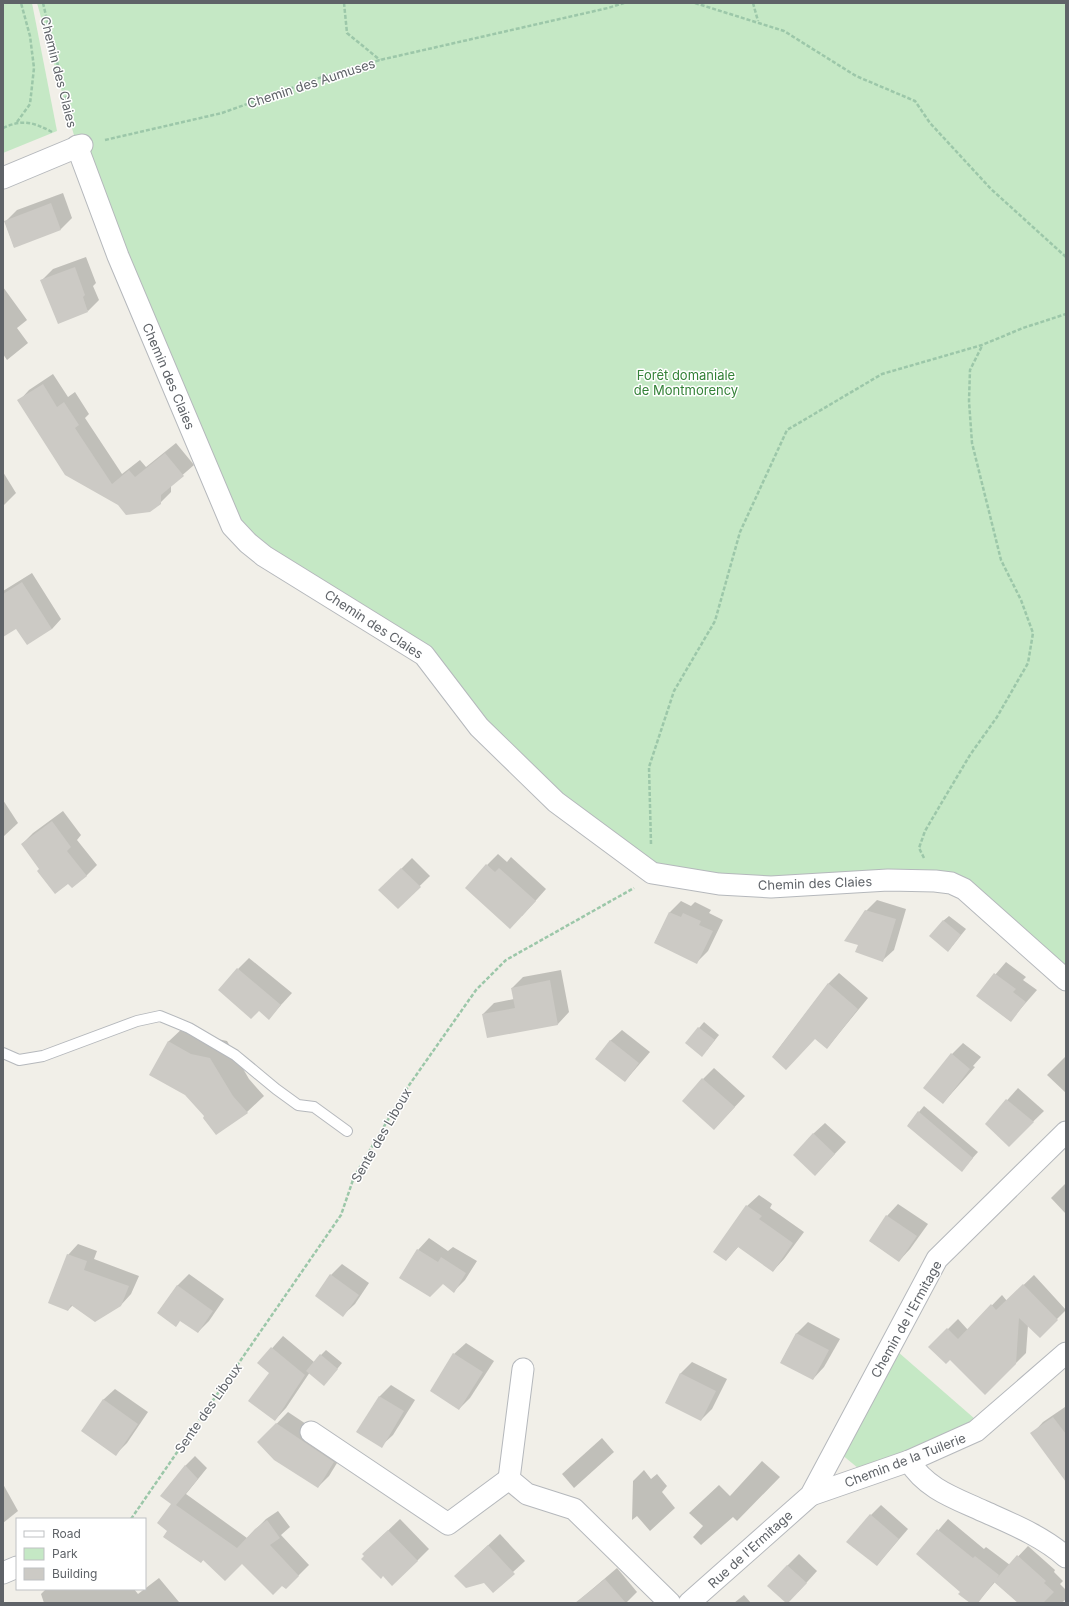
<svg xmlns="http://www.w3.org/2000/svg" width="1069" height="1606" viewBox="0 0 1069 1606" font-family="Inter,sans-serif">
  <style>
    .green { fill: #c5e8c5 }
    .shadow { fill: #0003 }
    .building { fill: #cccac5 }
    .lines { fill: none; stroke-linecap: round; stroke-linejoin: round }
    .lane-casing { stroke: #b5b8bc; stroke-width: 12 }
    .street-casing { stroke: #b5b8bc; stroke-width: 23 }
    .path { stroke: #9cc7a9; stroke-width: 2.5; stroke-dasharray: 4 2; stroke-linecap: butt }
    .lane { stroke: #fff; stroke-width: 10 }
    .street { stroke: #fff; stroke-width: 21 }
    .labels { text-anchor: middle; stroke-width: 3; stroke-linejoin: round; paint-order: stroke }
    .street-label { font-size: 13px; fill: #5f6368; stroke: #fff }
    .park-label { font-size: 13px; fill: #348238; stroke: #fff }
  </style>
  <rect width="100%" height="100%" fill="#f1efe8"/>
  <g class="green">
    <path d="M 3,3 L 32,3 L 57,131 L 3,153 Z"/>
    <path d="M 37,3 L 1066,3 L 1066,971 L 964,889 L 780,881 L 652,873 L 557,802 L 430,662 L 248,543 L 77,146 Z"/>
    <path d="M 890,1345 L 983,1426 L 874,1474 L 858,1468 L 841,1454 Z"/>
  </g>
  <g class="shadow">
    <path d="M 63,193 L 72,218 L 61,229 L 14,247 L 5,222 L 17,210 Z"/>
    <path d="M 86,257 L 96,283 L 93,286 L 99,300 L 88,311 L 42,280 L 53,269 Z"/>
    <path d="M 3,287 L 27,320 L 17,328 L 28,343 L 7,360 L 3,354 Z"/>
    <path d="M 53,374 L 68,397 L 75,392 L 89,414 L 85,418 L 122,474 L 140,460 L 146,467 L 176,443 L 194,465 L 171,485 L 171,492 L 160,503 L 118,504 L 19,401 L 29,390 Z"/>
    <path d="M 3,472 L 16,493 L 3,506 Z"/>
    <path d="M 32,573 L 61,619 L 52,629 L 17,628 L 3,632 L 3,591 Z"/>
    <path d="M 3,800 L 18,823 L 3,837 Z"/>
    <path d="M 63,811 L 81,835 L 77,840 L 97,865 L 86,876 L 69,882 L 41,869 L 22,844 L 33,833 Z"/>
    <path d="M 498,854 L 507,862 L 511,857 L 546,889 L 522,916 L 487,865 Z"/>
    <path d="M 412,858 L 430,876 L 398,907 L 380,890 Z"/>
    <path d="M 877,900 L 906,909 L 894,950 L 883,960 L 866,911 Z"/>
    <path d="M 681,901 L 691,906 L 695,902 L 711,910 L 709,913 L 723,920 L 708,951 L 697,962 L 655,942 L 670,912 Z"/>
    <path d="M 949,916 L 966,929 L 948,951 L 943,921 Z"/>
    <path d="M 249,958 L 292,993 L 269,1018 L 259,1010 L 238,969 Z"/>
    <path d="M 1006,962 L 1026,977 L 1023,980 L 1037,990 L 1010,1021 L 978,995 Z"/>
    <path d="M 561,970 L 569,1012 L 558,1024 L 483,1014 L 494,1003 L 514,999 L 512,988 L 523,977 Z"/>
    <path d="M 839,973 L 868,998 L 827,1048 L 815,1038 L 773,1056 L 829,983 Z"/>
    <path d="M 704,1022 L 719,1035 L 707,1050 L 699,1028 Z"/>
    <path d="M 186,1025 L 208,1037 L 227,1041 L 249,1079 L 264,1096 L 247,1112 L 206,1116 L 168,1042 Z"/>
    <path d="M 622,1030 L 650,1052 L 625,1081 L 610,1041 Z"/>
    <path d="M 963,1043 L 981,1057 L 973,1066 L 975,1067 L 943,1103 L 952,1054 Z"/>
    <path d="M 1066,1056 L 1066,1093 L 1047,1075 Z"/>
    <path d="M 714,1068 L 745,1096 L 714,1129 L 703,1079 Z"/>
    <path d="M 1018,1088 L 1044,1111 L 1009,1145 L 986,1124 Z"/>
    <path d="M 924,1106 L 978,1152 L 962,1170 L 908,1125 Z"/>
    <path d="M 825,1123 L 846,1142 L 815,1175 L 813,1134 Z"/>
    <path d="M 1066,1183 L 1066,1214 L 1051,1198 Z"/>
    <path d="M 759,1195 L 772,1204 L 770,1208 L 804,1232 L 784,1259 L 773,1271 L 739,1246 L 726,1260 L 715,1251 L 747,1206 Z"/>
    <path d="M 898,1204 L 928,1224 L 910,1249 L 899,1261 L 870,1241 L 887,1216 Z"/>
    <path d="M 429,1238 L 448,1251 L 453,1247 L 477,1261 L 465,1280 L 454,1291 L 418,1250 Z"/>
    <path d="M 78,1244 L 97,1251 L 94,1259 L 139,1276 L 131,1294 L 121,1305 L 73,1305 L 68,1310 L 68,1255 Z"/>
    <path d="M 342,1264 L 369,1283 L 355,1304 L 343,1315 L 331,1275 Z"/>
    <path d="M 189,1274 L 224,1299 L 209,1321 L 198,1332 L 177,1286 Z"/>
    <path d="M 1034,1275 L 1066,1310 L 1040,1336 L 1028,1325 L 1026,1353 L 985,1394 L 950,1359 L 930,1347 L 958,1319 L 968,1330 L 1002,1295 L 1007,1301 Z"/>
    <path d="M 808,1322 L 840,1339 L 824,1367 L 813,1379 L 781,1362 L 797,1333 Z"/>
    <path d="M 283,1336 L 314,1362 L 326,1350 L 342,1363 L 329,1379 L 310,1372 L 286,1408 L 275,1420 L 270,1373 L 259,1363 Z"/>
    <path d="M 466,1343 L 494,1361 L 470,1398 L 459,1409 L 454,1354 Z"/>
    <path d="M 692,1362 L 727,1379 L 712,1409 L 701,1420 L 666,1402 L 681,1373 Z"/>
    <path d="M 391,1385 L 415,1400 L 393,1435 L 381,1446 L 358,1432 L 380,1396 Z"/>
    <path d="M 115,1389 L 148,1412 L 127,1443 L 116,1454 L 103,1400 Z"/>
    <path d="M 1065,1407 L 1066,1409 L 1066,1481 L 1032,1434 L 1043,1422 Z"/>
    <path d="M 288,1412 L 345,1450 L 329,1476 L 318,1487 L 259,1442 Z"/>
    <path d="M 602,1438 L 614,1452 L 574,1488 L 562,1474 Z"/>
    <path d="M 195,1456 L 207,1468 L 186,1494 L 247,1538 L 266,1519 L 278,1511 L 290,1527 L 281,1535 L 309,1565 L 286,1588 L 242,1563 L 204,1559 L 201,1562 L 169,1530 L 172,1504 L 185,1466 Z"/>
    <path d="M 762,1461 L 780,1477 L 737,1521 L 733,1517 L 701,1545 L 693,1537 L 703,1526 L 689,1513 L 719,1485 L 730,1496 Z"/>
    <path d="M 644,1470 L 651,1479 L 657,1474 L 667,1486 L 662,1492 L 675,1508 L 650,1531 L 637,1516 L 632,1520 L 633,1481 Z"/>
    <path d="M 3,1484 L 18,1511 L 3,1523 Z"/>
    <path d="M 881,1505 L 908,1529 L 877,1565 L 871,1515 Z"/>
    <path d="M 400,1519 L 429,1549 L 417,1561 L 375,1543 Z"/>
    <path d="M 948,1519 L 984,1549 L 986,1547 L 1010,1565 L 1028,1546 L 1055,1570 L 1054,1572 L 1063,1581 L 1060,1584 L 1066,1590 L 1066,1599 L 1062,1603 L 1019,1603 L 995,1582 L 977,1603 L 972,1603 L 962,1591 L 918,1554 Z"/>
    <path d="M 500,1534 L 525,1561 L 513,1572 L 467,1565 Z"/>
    <path d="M 799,1554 L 817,1571 L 798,1592 L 787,1566 Z"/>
    <path d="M 617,1568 L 637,1592 L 626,1603 L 576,1603 Z"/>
    <path d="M 159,1578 L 179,1602 L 178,1603 L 44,1603 L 41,1594 L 46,1589 L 134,1589 L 138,1594 Z"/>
    <path d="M 744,1595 L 751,1603 L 734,1603 Z"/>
  </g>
  <g class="building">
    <path d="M 51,203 L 61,230 L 14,248 L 4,221 Z"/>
    <path d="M 75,267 L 85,295 L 83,297 L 88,312 L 58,324 L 40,280 Z"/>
    <path d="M 43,384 L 57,407 L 64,402 L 79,425 L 75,428 L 112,484 L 129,470 L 135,477 L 165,453 L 184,476 L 161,495 L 161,504 L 150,512 L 126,515 L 118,505 L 65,475 L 17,400 Z"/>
    <path d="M 22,582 L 52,629 L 27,645 L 16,629 L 3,637 L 3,594 Z"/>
    <path d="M 52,821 L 71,847 L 67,851 L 87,876 L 72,888 L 68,884 L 55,894 L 37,871 L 39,869 L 21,844 Z"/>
    <path d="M 486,864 L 495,872 L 499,868 L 536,901 L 510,929 L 465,888 Z"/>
    <path d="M 401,868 L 421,887 L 398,909 L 378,890 Z"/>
    <path d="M 865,910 L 896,919 L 883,962 L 855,952 L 858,945 L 844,941 Z"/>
    <path d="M 669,912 L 681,917 L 683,913 L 701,921 L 699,925 L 713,931 L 697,964 L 654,943 Z"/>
    <path d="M 943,920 L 961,935 L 948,952 L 929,936 Z"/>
    <path d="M 237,968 L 281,1005 L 269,1020 L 259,1011 L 251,1019 L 218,990 Z"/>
    <path d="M 994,973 L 1016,989 L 1013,992 L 1026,1002 L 1011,1022 L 976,996 Z"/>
    <path d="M 550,980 L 558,1025 L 487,1038 L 482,1014 L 515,1008 L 511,988 Z"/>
    <path d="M 828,983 L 858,1009 L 827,1049 L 815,1039 L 786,1070 L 772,1057 Z"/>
    <path d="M 698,1027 L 715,1040 L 702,1057 L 685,1043 Z"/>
    <path d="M 610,1040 L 639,1063 L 625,1082 L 595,1059 Z"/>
    <path d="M 168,1041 L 191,1054 L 210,1058 L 233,1096 L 248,1113 L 216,1135 L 203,1118 L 204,1116 L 185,1095 L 149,1075 Z"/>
    <path d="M 951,1053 L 970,1069 L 943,1104 L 923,1088 Z"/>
    <path d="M 702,1078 L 735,1107 L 714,1130 L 682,1101 Z"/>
    <path d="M 1006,1099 L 1034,1122 L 1009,1147 L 985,1124 Z"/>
    <path d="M 918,1111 L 973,1158 L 962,1172 L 907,1126 Z"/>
    <path d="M 813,1133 L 835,1154 L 815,1176 L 793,1155 Z"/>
    <path d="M 746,1205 L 762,1216 L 759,1219 L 793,1243 L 773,1272 L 738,1247 L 726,1261 L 713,1252 Z"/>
    <path d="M 886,1215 L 917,1236 L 899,1262 L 869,1241 Z"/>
    <path d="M 417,1249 L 438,1262 L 441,1257 L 466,1273 L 454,1293 L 443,1284 L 430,1297 L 399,1278 Z"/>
    <path d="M 67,1254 L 87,1261 L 84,1270 L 129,1286 L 121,1306 L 95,1322 L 71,1305 L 68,1311 L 48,1303 Z"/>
    <path d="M 330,1274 L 359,1295 L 343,1317 L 315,1296 Z"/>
    <path d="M 1023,1284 L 1058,1320 L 1040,1338 L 1019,1318 L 1016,1364 L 985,1395 L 950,1360 L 946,1364 L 928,1347 L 947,1328 L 958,1339 L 991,1304 L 996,1310 Z"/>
    <path d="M 177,1285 L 213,1311 L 198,1333 L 180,1321 L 176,1327 L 157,1313 Z"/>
    <path d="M 796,1333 L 829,1350 L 813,1380 L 780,1363 Z"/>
    <path d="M 271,1347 L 305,1375 L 275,1421 L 248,1401 L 269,1373 L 257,1363 Z"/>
    <path d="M 453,1353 L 483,1372 L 459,1410 L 430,1391 Z"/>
    <path d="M 320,1354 L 338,1369 L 324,1386 L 306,1371 Z"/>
    <path d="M 680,1373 L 716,1391 L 701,1421 L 665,1403 Z"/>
    <path d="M 379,1396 L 404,1411 L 382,1448 L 356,1432 Z"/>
    <path d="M 103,1399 L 138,1424 L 116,1456 L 81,1431 Z"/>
    <path d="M 1053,1417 L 1066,1434 L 1066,1482 L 1030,1433 Z"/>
    <path d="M 276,1423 L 334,1462 L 318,1488 L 274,1460 L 257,1442 Z"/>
    <path d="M 185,1465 L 198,1479 L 176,1505 L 237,1548 L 255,1529 L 267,1520 L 280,1538 L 270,1545 L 299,1576 L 286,1589 L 282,1586 L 273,1595 L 242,1564 L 225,1581 L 203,1560 L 201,1563 L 163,1537 L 167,1531 L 157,1523 L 171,1504 L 160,1496 Z"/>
    <path d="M 870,1514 L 899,1539 L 877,1566 L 846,1542 Z"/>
    <path d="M 937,1529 L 973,1558 L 975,1556 L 999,1575 L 997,1578 L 1017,1555 L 1046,1581 L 1044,1583 L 1054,1592 L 1043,1603 L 1018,1603 L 994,1582 L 978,1603 L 970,1603 L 958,1594 L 960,1592 L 916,1554 Z"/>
    <path d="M 388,1530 L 418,1561 L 392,1586 L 383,1576 L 381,1579 L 361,1559 L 364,1556 L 362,1554 Z"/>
    <path d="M 488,1545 L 515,1574 L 493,1593 L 484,1583 L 466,1588 L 454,1576 Z"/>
    <path d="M 787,1565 L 807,1583 L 788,1603 L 786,1603 L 767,1586 Z"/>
    <path d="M 605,1579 L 626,1603 L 575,1603 Z"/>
  </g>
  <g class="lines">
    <defs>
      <path id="lane" d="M 3,1053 L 19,1060 L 43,1056 L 137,1021 L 160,1016 L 189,1028 L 235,1055 L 276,1089 L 298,1105 L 314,1107 L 347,1131"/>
      <g id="street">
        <path d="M 77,146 L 118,256 L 232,526 L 248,543 L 264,556 L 424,655 L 479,727 L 556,802 L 652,873 L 719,884 L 771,887 L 888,880 L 935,881 L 951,883 L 964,889 L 1066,980"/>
        <path d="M 3,178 L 82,145"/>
        <path d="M 523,1369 L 509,1479 L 527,1494 L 574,1509 L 670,1603"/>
        <path d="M 311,1432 L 448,1524 L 509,1479"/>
        <path d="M 909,1461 C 926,1489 955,1498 983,1511 C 1012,1524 1042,1536 1066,1557"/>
        <path d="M 811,1495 L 909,1461 L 976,1431 L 1066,1353"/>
        <path d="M 3,1573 L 17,1567"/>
        <path d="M 689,1603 L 811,1495 L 937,1259 L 1066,1132"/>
      </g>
    </defs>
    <use href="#lane" class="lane-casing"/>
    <use href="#street" class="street-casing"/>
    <g class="path">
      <path d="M 43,3 L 72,124"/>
      <path d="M 344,3 L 347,33 L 380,60"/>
      <path d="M 695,3 L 784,31 L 856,76 L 915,101 L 930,123 L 991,189 L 1066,257"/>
      <path d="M 753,3 L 758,21"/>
      <path d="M 17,122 L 30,104 L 34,68 L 30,36 L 21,3"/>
      <path d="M 3,128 C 23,119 33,122 52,132"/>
      <path d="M 105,140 L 222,113 L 325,76 L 380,60 L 608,8 L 624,3"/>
      <path d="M 651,844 L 649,767 L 674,691 L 715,621 L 740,532 L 787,430 L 882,374 L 982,345 L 1023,328 L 1066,314"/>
      <path d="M 924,858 L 919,848 L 925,831 L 945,797 L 970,755 L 997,717 L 1028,663 L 1033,633 L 1021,600 L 1001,560 L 972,443 L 969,401 L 970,370 L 982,346"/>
      <path d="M 131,1519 L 341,1215 L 354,1177 L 405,1091 L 476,990 L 506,960 L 634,888"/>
    </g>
    <use href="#lane" class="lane"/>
    <use href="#street" class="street"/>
  </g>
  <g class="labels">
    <g class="street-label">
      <text transform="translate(59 72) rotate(76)" y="5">Chemin des Claies</text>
      <text transform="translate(311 83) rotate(-18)" y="5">Chemin des Aumuses</text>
      <text transform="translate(169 376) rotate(67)" y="5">Chemin des Claies</text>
      <text transform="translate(374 624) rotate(33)" y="5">Chemin des Claies</text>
      <text transform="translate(815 883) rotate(-2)" y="5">Chemin des Claies</text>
      <text transform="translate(381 1135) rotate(-60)" y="5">Sente des Liboux</text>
      <text transform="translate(906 1319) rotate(-61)" y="5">Chemin de l'Ermitage</text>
      <text transform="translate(208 1408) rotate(-55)" y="5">Sente des Liboux</text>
      <text transform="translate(905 1460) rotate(-21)" y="5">Chemin de la Tuilerie</text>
      <text transform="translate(750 1549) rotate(-42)" y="5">Rue de l'Ermitage</text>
    </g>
    <g class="park-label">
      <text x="686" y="380">Forêt domaniale<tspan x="686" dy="15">de Montmorency</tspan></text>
    </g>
  </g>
  <rect width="1069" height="1606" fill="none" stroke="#5f6368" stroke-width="8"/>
  <rect x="16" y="1518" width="130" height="72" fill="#ffffff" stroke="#bfc1c3"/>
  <rect x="24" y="1531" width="20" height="6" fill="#ffffff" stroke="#bfc1c3"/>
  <text x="52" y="1538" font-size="12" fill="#5f6368">Road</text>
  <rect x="24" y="1548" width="20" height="12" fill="#c5e8c5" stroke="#bfc1c3"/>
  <text x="52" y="1558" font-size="12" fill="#5f6368">Park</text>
  <rect x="24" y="1568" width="20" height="12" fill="#cccac5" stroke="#bfc1c3"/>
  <text x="52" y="1578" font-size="12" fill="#5f6368">Building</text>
</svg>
